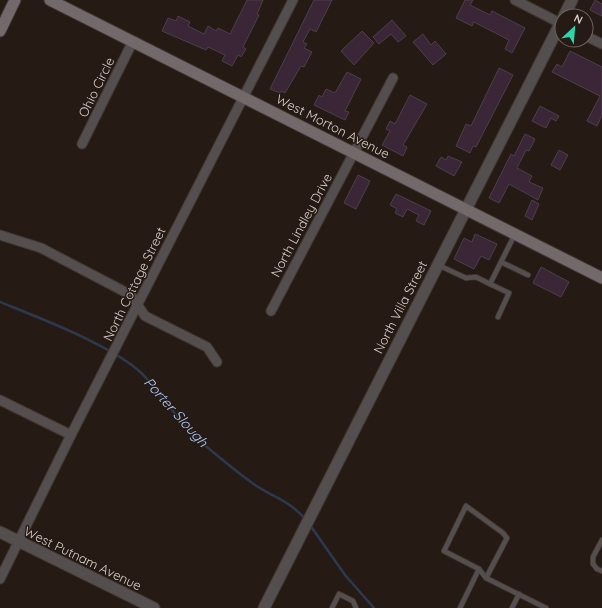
<svg xmlns="http://www.w3.org/2000/svg" width="602" height="608" viewBox="0 0 602 608" font-family="Quicksand,sans-serif">
  <style>
    .lines { fill: none; stroke-linecap: round; stroke-linejoin: round }
    .stream { stroke: #2c394e; stroke-width: 2.5 }
    .building { fill: #3a2636; stroke: #4b4049 }
    .service-casing { stroke: #423732; stroke-width: 6 }
    .minor-casing { stroke: #423732; stroke-width: 11 }
    .tertiary-casing { stroke: #423732; stroke-width: 13 }
    .secondary-casing { stroke: #423732; stroke-width: 13 }
    .service { stroke: #554e4e; stroke-width: 4.5 }
    .minor { stroke: #554e4e; stroke-width: 9 }
    .tertiary { stroke: #554e4e; stroke-width: 11 }
    .secondary { stroke: #74696a; stroke-width: 11 }
    .labels { text-anchor: middle; stroke-width: 3; stroke-linejoin: round; paint-order: stroke }
    .street-label { font-size: 13px; fill: #d8d0cc; stroke: #261a15 }
    .water-label { font-size: 14px; font-style: italic; fill: #afccf9; stroke: #261a15 }
  </style>
  <rect width="100%" height="100%" fill="#261a15"/>
  <g class="lines">
    <g class="stream">
      <path d="M 0,302 C 37,317 123,349 147,379 C 168,404 186,431 213,452 C 225,462 238,473 251,482 C 271,497 288,499 305,519"/>
      <path d="M 310,525 L 345,575 L 374,608"/>
    </g>
  </g>
  <g class="building">
    <path d="M 247,0 L 263,0 L 257,14 L 259,15 L 243,47 L 246,49 L 241,57 L 238,55 L 232,66 L 222,61 L 225,55 L 208,47 L 206,50 L 162,31 L 168,18 L 176,21 L 178,16 L 190,22 L 188,26 L 204,34 L 208,26 L 216,31 L 218,28 L 230,34 Z"/>
    <path d="M 314,0 L 332,0 L 316,32 L 310,29 L 303,42 L 307,44 L 304,48 L 312,52 L 304,67 L 301,66 L 285,93 L 281,91 L 280,93 L 270,89 Z"/>
    <path d="M 465,0 L 473,0 L 470,5 L 490,15 L 492,11 L 525,28 L 512,53 L 505,49 L 509,40 L 474,22 L 472,26 L 456,18 Z"/>
    <path d="M 595,0 L 602,4 L 602,16 L 590,10 Z"/>
    <path d="M 392,20 L 406,36 L 398,42 L 391,34 L 379,44 L 373,37 Z"/>
    <path d="M 362,31 L 374,43 L 354,65 L 341,51 Z"/>
    <path d="M 423,34 L 431,45 L 435,41 L 446,54 L 433,65 L 413,42 Z"/>
    <path d="M 570,51 L 602,67 L 602,115 L 597,126 L 587,121 L 600,96 L 552,72 L 557,64 L 562,67 Z"/>
    <path d="M 499,68 L 513,75 L 476,147 L 473,146 L 470,153 L 456,146 L 466,124 L 471,126 Z"/>
    <path d="M 347,72 L 361,79 L 345,111 L 349,112 L 345,120 L 314,105 L 319,95 L 322,97 L 326,89 L 335,93 Z"/>
    <path d="M 410,95 L 427,104 L 403,145 L 407,147 L 403,156 L 382,145 L 390,131 L 386,129 L 390,121 L 395,124 Z"/>
    <path d="M 540,106 L 559,116 L 556,121 L 551,118 L 546,128 L 532,121 Z"/>
    <path d="M 525,134 L 535,139 L 529,151 L 526,150 L 517,168 L 532,176 L 529,182 L 543,188 L 538,200 L 509,184 L 499,203 L 489,198 L 511,154 L 514,156 Z"/>
    <path d="M 559,150 L 568,155 L 560,170 L 551,165 Z"/>
    <path d="M 448,156 L 462,162 L 454,176 L 436,166 L 441,157 L 446,160 Z"/>
    <path d="M 358,175 L 370,181 L 356,209 L 344,203 Z"/>
    <path d="M 396,194 L 431,211 L 424,225 L 416,221 L 419,215 L 407,209 L 403,217 L 395,213 L 397,209 L 390,205 Z"/>
    <path d="M 532,200 L 539,204 L 532,220 L 525,216 Z"/>
    <path d="M 475,234 L 497,244 L 489,260 L 481,256 L 474,269 L 454,259 L 464,238 L 472,242 Z"/>
    <path d="M 541,267 L 569,282 L 561,297 L 533,283 Z"/>
  </g>
  <g class="lines">
    <defs>
      <g id="service">
        <path d="M 501,262 L 528,275"/>
        <path d="M 438,265 L 466,278 L 476,277 L 490,284 L 515,234"/>
        <path d="M 490,284 L 509,293 L 498,317"/>
        <path d="M 602,540 L 593,557 L 593,564 L 597,569 L 602,571"/>
        <path d="M 486,578 L 507,538 L 503,533 L 466,506 L 444,551 L 479,569 L 486,578 L 546,608"/>
        <path d="M 332,608 L 339,594 L 353,601 L 356,608"/>
        <path d="M 460,608 L 479,569"/>
        <path d="M 512,608 L 519,594"/>
      </g>
      <g id="minor">
        <path d="M 515,0 L 562,24"/>
        <path d="M 586,36 L 602,44"/>
        <path d="M 82,144 L 133,41"/>
        <path d="M 0,235 L 41,248 L 131,295 L 145,316 L 207,347 L 217,362"/>
        <path d="M 271,311 L 393,78"/>
        <path d="M 0,400 L 71,435"/>
        <path d="M 0,579 L 71,435 L 293,0"/>
      </g>
      <g id="tertiary">
        <path d="M 564,16 L 572,0"/>
        <path d="M 0,532 L 154,608"/>
        <path d="M 264,608 L 562,20"/>
      </g>
      <g id="secondary">
        <path d="M 50,0 L 602,278"/>
        <path d="M 0,31 L 15,0"/>
      </g>
    </defs>
    <use href="#service" class="service-casing"/>
    <use href="#minor" class="minor-casing"/>
    <use href="#tertiary" class="tertiary-casing"/>
    <use href="#secondary" class="secondary-casing"/>
    <use href="#service" class="service"/>
    <use href="#minor" class="minor"/>
    <use href="#tertiary" class="tertiary"/>
    <use href="#secondary" class="secondary"/>
  </g>
  <g class="labels">
    <g class="street-label">
      <text transform="translate(96 87) rotate(-64)" y="5">Ohio Circle</text>
      <text transform="translate(333 126) rotate(27)" y="5">West Morton Avenue</text>
      <text transform="translate(301 225) rotate(-62)" y="5">North Lindley Drive</text>
      <text transform="translate(134 284) rotate(-64)" y="5">North Cottage Street</text>
      <text transform="translate(400 307) rotate(-63)" y="5">North Villa Street</text>
      <text transform="translate(83 558) rotate(26)" y="5">West Putnam Avenue</text>
    </g>
    <g class="water-label">
      <text transform="translate(176 412) rotate(48)" y="5">Porter Slough</text>
    </g>
  </g>
  <g transform="translate(574 28) rotate(26)"><circle r="19" fill="#261a15" stroke="#6d635e"/>
  <path d="M0-3L7 15L0 10L-7 15Z" fill="#2cd5ab"/>
  <text y="-6" font-size="11" font-weight="bold" text-anchor="middle" fill="#d8d0cc">N</text>
  </g>
</svg>
